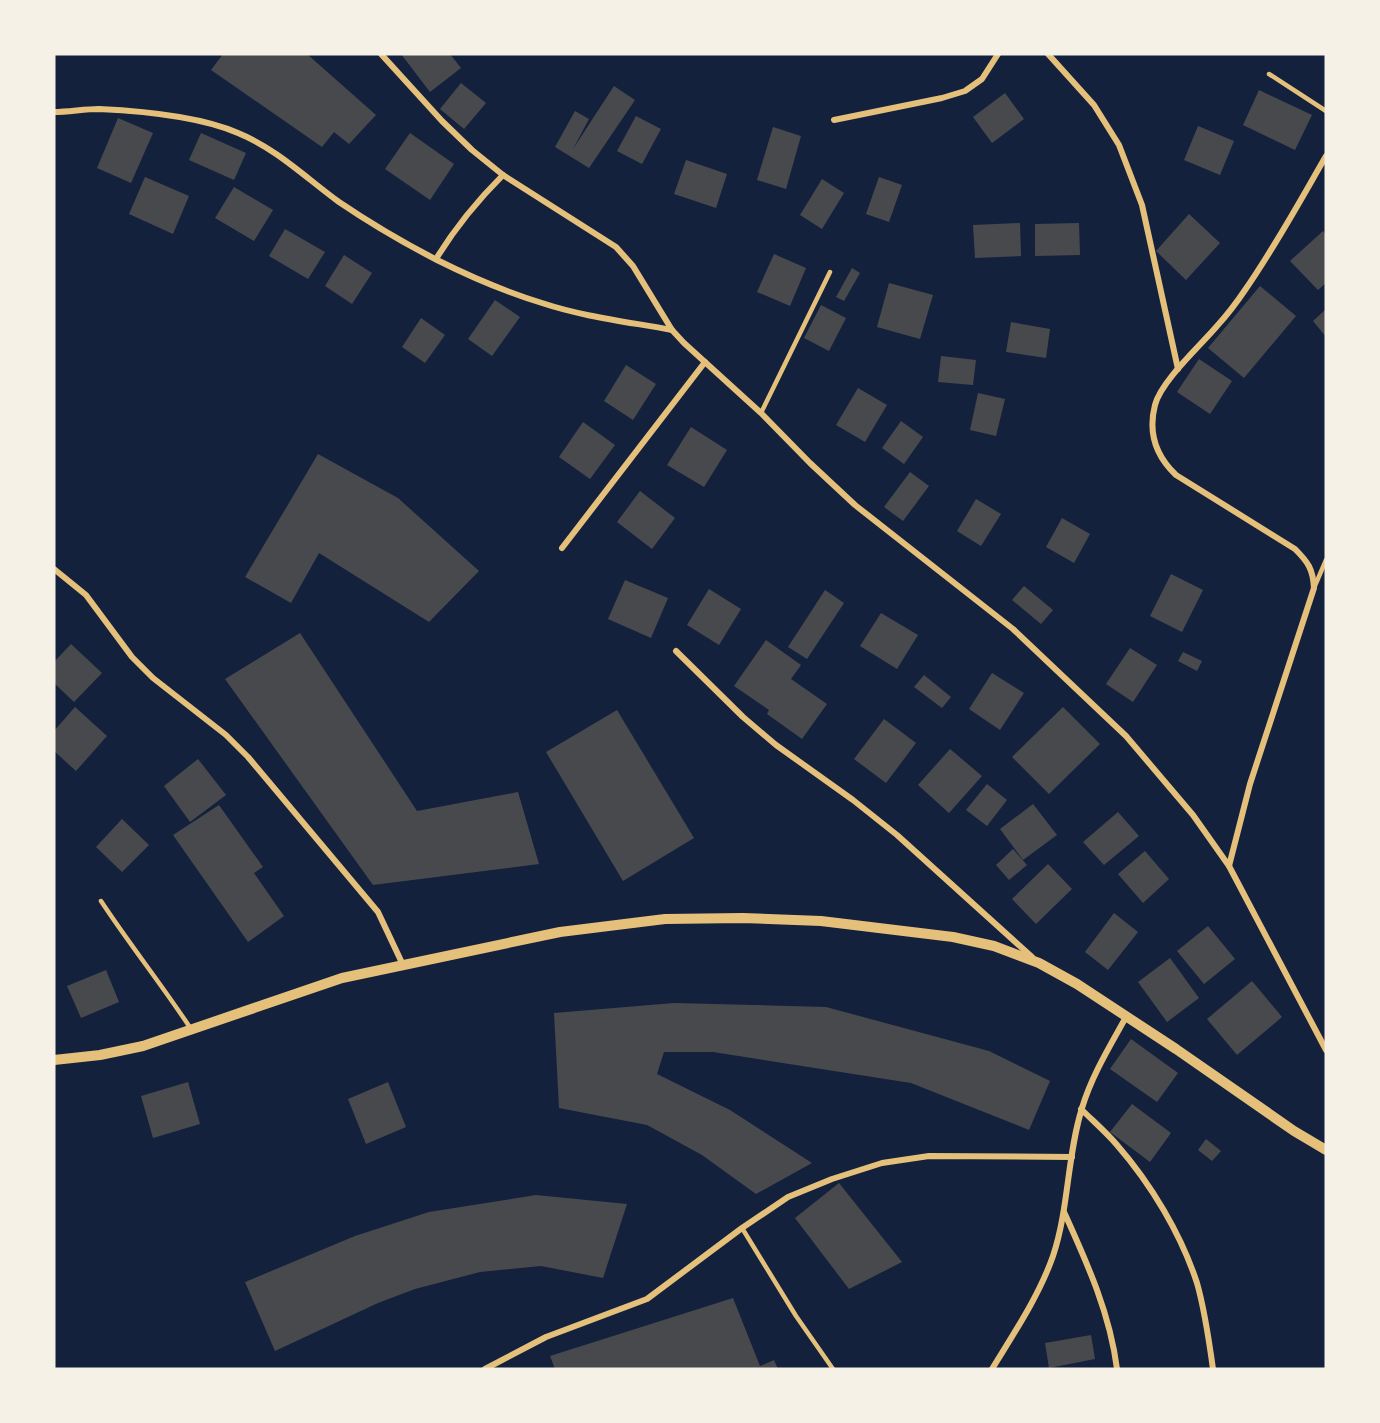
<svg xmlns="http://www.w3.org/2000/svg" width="1380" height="1423" viewBox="0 0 1380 1423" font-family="Mulish,sans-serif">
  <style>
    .building { fill: #48494c }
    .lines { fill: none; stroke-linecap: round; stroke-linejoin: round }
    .service { stroke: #e5c07b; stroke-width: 4.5 }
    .minor { stroke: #e5c07b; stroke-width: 6 }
    .tertiary { stroke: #e5c07b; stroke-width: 10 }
  </style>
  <rect width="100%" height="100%" fill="#14213d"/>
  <g class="building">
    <path d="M 223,54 L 307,54 L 376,115 L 349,144 L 334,132 L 322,147 L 211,70 Z"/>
    <path d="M 401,54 L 450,54 L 461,68 L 430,92 Z"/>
    <path d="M 461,83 L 486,103 L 464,129 L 440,109 Z"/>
    <path d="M 614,86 L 635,100 L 589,168 L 555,147 L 575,111 L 589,119 L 573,149 Z"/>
    <path d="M 1259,90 L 1312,115 L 1295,150 L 1243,125 Z"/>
    <path d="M 1005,93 L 1024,119 L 992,143 L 973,117 Z"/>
    <path d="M 636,116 L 661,129 L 642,164 L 617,151 Z"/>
    <path d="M 118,118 L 153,133 L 131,183 L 97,168 Z"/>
    <path d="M 1198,126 L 1234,141 L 1220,175 L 1184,160 Z"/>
    <path d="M 773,127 L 801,136 L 786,189 L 757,180 Z"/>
    <path d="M 201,133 L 246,153 L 234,180 L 189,160 Z"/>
    <path d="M 410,133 L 454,164 L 430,200 L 385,169 Z"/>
    <path d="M 686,160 L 727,174 L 716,208 L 674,194 Z"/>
    <path d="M 145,177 L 189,196 L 173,234 L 129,214 Z"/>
    <path d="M 879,177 L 902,185 L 889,222 L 866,214 Z"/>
    <path d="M 822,179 L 844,193 L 822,229 L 800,215 Z"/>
    <path d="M 234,187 L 273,210 L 254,241 L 215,218 Z"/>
    <path d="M 1189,214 L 1220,243 L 1186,280 L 1156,251 Z"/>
    <path d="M 1020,223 L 1021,256 L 975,258 L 973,225 Z"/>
    <path d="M 1079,223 L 1080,255 L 1035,256 L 1035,224 Z"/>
    <path d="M 285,229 L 325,252 L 308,279 L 269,256 Z"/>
    <path d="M 1323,231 L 1326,235 L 1326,283 L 1318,290 L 1290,261 Z"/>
    <path d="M 774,254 L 806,268 L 790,306 L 757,292 Z"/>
    <path d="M 344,255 L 372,273 L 352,304 L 325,286 Z"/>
    <path d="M 852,268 L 860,273 L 844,301 L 836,297 Z"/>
    <path d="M 889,283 L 933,295 L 920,339 L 877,327 Z"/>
    <path d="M 1260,286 L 1296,316 L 1244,378 L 1208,348 Z"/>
    <path d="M 495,300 L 520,317 L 492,356 L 468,339 Z"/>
    <path d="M 821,305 L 846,318 L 829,351 L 804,338 Z"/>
    <path d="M 1326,309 L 1326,337 L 1313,321 Z"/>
    <path d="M 421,318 L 445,335 L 425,363 L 402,347 Z"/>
    <path d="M 1011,322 L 1050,329 L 1046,358 L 1006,352 Z"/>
    <path d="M 941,356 L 976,360 L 973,385 L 938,382 Z"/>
    <path d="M 1199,359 L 1232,381 L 1210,414 L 1177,392 Z"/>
    <path d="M 626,365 L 656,384 L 633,420 L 604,401 Z"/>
    <path d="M 858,388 L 887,405 L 865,442 L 836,425 Z"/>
    <path d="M 978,393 L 1005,399 L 996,436 L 970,430 Z"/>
    <path d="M 901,421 L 923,437 L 904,464 L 882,448 Z"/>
    <path d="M 583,422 L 615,445 L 590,479 L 559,457 Z"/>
    <path d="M 691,427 L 727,450 L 704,487 L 667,465 Z"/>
    <path d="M 318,454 L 398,498 L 479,571 L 429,622 L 319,553 L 291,603 L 245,577 Z"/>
    <path d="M 910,472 L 929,486 L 903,521 L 884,507 Z"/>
    <path d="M 640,491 L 675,518 L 652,549 L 617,522 Z"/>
    <path d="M 976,499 L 1001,514 L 981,546 L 957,531 Z"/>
    <path d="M 1062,518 L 1090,534 L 1074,563 L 1046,547 Z"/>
    <path d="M 1171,574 L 1203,590 L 1182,632 L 1150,616 Z"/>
    <path d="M 625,580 L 668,598 L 651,638 L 608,619 Z"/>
    <path d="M 1024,586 L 1053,610 L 1041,624 L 1012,600 Z"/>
    <path d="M 709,589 L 741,609 L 719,645 L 687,625 Z"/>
    <path d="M 825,590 L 844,603 L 807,659 L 788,647 Z"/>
    <path d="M 881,613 L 918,635 L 897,669 L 860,646 Z"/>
    <path d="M 300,633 L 417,811 L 518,792 L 539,864 L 373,885 L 225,679 Z"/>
    <path d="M 766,640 L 801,665 L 791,679 L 827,704 L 802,739 L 767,714 L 769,710 L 734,686 Z"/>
    <path d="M 71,644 L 102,673 L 74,702 L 54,683 L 54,662 Z"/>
    <path d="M 1130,648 L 1157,665 L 1133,702 L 1106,684 Z"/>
    <path d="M 1183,652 L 1202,661 L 1197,671 L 1178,661 Z"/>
    <path d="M 992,673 L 1024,693 L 1000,730 L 969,709 Z"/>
    <path d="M 924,675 L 951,697 L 942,708 L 914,687 Z"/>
    <path d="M 75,707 L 107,736 L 76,771 L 54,751 L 54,731 Z"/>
    <path d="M 1063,707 L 1100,744 L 1049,794 L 1012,757 Z"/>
    <path d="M 617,710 L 694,838 L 623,881 L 546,752 Z"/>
    <path d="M 884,719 L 916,743 L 886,783 L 854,759 Z"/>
    <path d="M 950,749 L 982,776 L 949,813 L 918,785 Z"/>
    <path d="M 198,759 L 226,795 L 190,822 L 164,786 Z"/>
    <path d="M 987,784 L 1007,800 L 987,826 L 966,810 Z"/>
    <path d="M 1033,804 L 1057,835 L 1023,860 L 1000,829 Z"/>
    <path d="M 219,805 L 263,867 L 254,873 L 284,916 L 248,942 L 173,835 Z"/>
    <path d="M 1118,812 L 1139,836 L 1104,865 L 1083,842 Z"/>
    <path d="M 122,819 L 149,845 L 122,872 L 96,847 Z"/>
    <path d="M 1013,849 L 1027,865 L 1009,880 L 996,865 Z"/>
    <path d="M 1145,851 L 1169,879 L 1143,903 L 1118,874 Z"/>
    <path d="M 1048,864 L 1072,889 L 1036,924 L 1012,899 Z"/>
    <path d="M 1114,913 L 1138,932 L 1108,970 L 1085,952 Z"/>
    <path d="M 1208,926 L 1235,959 L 1204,984 L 1177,951 Z"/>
    <path d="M 1170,958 L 1199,998 L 1167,1022 L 1138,982 Z"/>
    <path d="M 106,970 L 119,1002 L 81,1018 L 67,986 Z"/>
    <path d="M 1252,981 L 1282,1017 L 1237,1055 L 1207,1019 Z"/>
    <path d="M 674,1003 L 826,1007 L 989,1051 L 1050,1081 L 1029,1130 L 911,1083 L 713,1052 L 664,1052 L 657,1074 L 730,1110 L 812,1163 L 756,1194 L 702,1155 L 647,1125 L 559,1108 L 554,1013 Z"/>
    <path d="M 1131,1039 L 1178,1073 L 1157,1102 L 1110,1069 Z"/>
    <path d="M 188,1082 L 200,1124 L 153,1138 L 141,1096 Z"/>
    <path d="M 388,1082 L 406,1127 L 366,1144 L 348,1099 Z"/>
    <path d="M 1132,1104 L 1171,1133 L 1150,1162 L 1110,1132 Z"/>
    <path d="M 1206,1139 L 1221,1151 L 1212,1161 L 1198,1150 Z"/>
    <path d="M 839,1183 L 902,1262 L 849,1289 L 795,1218 Z"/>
    <path d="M 536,1195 L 627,1204 L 603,1278 L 541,1266 L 480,1272 L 415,1289 L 378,1303 L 275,1351 L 245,1282 L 355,1236 L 429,1212 Z"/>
    <path d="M 733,1298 L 760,1366 L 774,1360 L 778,1369 L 555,1369 L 550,1356 Z"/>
    <path d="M 1091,1335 L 1095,1359 L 1049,1368 L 1045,1343 Z"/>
  </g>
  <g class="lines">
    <g class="service">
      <path d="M 1269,74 L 1326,111"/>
      <path d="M 761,413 L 830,272"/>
      <path d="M 1314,588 L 1326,560"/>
      <path d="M 101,901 C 130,945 162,985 191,1029"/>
      <path d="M 742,1228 L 796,1316 L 833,1369"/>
    </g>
    <g class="minor">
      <path d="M 381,54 L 442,121 L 472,150 L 503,175 L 616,247 L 633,266 L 672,330 L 684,343 L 761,413 L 810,463 L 855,505 L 1013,629 L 1126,736 L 1193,815 L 1229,866 L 1326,1050"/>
      <path d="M 1048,54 L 1094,105 L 1119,145 L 1142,205 L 1178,369"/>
      <path d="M 54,112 C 69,112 84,109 99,109 C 142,111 199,116 238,133 C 277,149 306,178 339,202 C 370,223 404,243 437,260 C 471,277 506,292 542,303 C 584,317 629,322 672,330"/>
      <path d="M 834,120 L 942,98 L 965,91 L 982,79 L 998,54"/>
      <path d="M 436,259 C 455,228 477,201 503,175"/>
      <path d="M 562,548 L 705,362"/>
      <path d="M 54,569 L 86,595 L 132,657 L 153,678 L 226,735 L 248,757 L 378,912 L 403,965"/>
      <path d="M 676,651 L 743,717 L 776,745 L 853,800 L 897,835 L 1032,957"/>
      <path d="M 1229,866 L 1250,784 L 1314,588 C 1313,569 1308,562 1295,549 L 1176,475 C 1156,456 1148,432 1155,405 C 1161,381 1201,345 1217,326 C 1227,315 1237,302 1245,290 C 1275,247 1300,201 1326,156"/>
      <path d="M 1081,1109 C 1093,1121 1106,1132 1117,1145 C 1151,1184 1181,1234 1197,1283 C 1205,1311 1209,1340 1213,1369"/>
      <path d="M 1064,1212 C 1087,1263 1110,1313 1117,1369"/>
      <path d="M 485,1369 L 546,1337 L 647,1299 L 742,1228 L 788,1197 L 832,1179 L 882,1163 L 929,1156 L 1072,1157"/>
      <path d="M 992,1369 C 1014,1333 1039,1296 1053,1256 C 1069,1208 1067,1156 1082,1108 C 1092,1075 1110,1046 1126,1017"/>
    </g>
    <path class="tertiary" d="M 54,1060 L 100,1055 L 143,1046 L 342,978 L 560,932 L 665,919 L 743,918 L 821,921 L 953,937 L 994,946 L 1039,963 L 1077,984 L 1176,1049 L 1294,1131 L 1326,1150"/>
  </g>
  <rect width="1380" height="1423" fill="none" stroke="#f6f1e7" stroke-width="111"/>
</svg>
